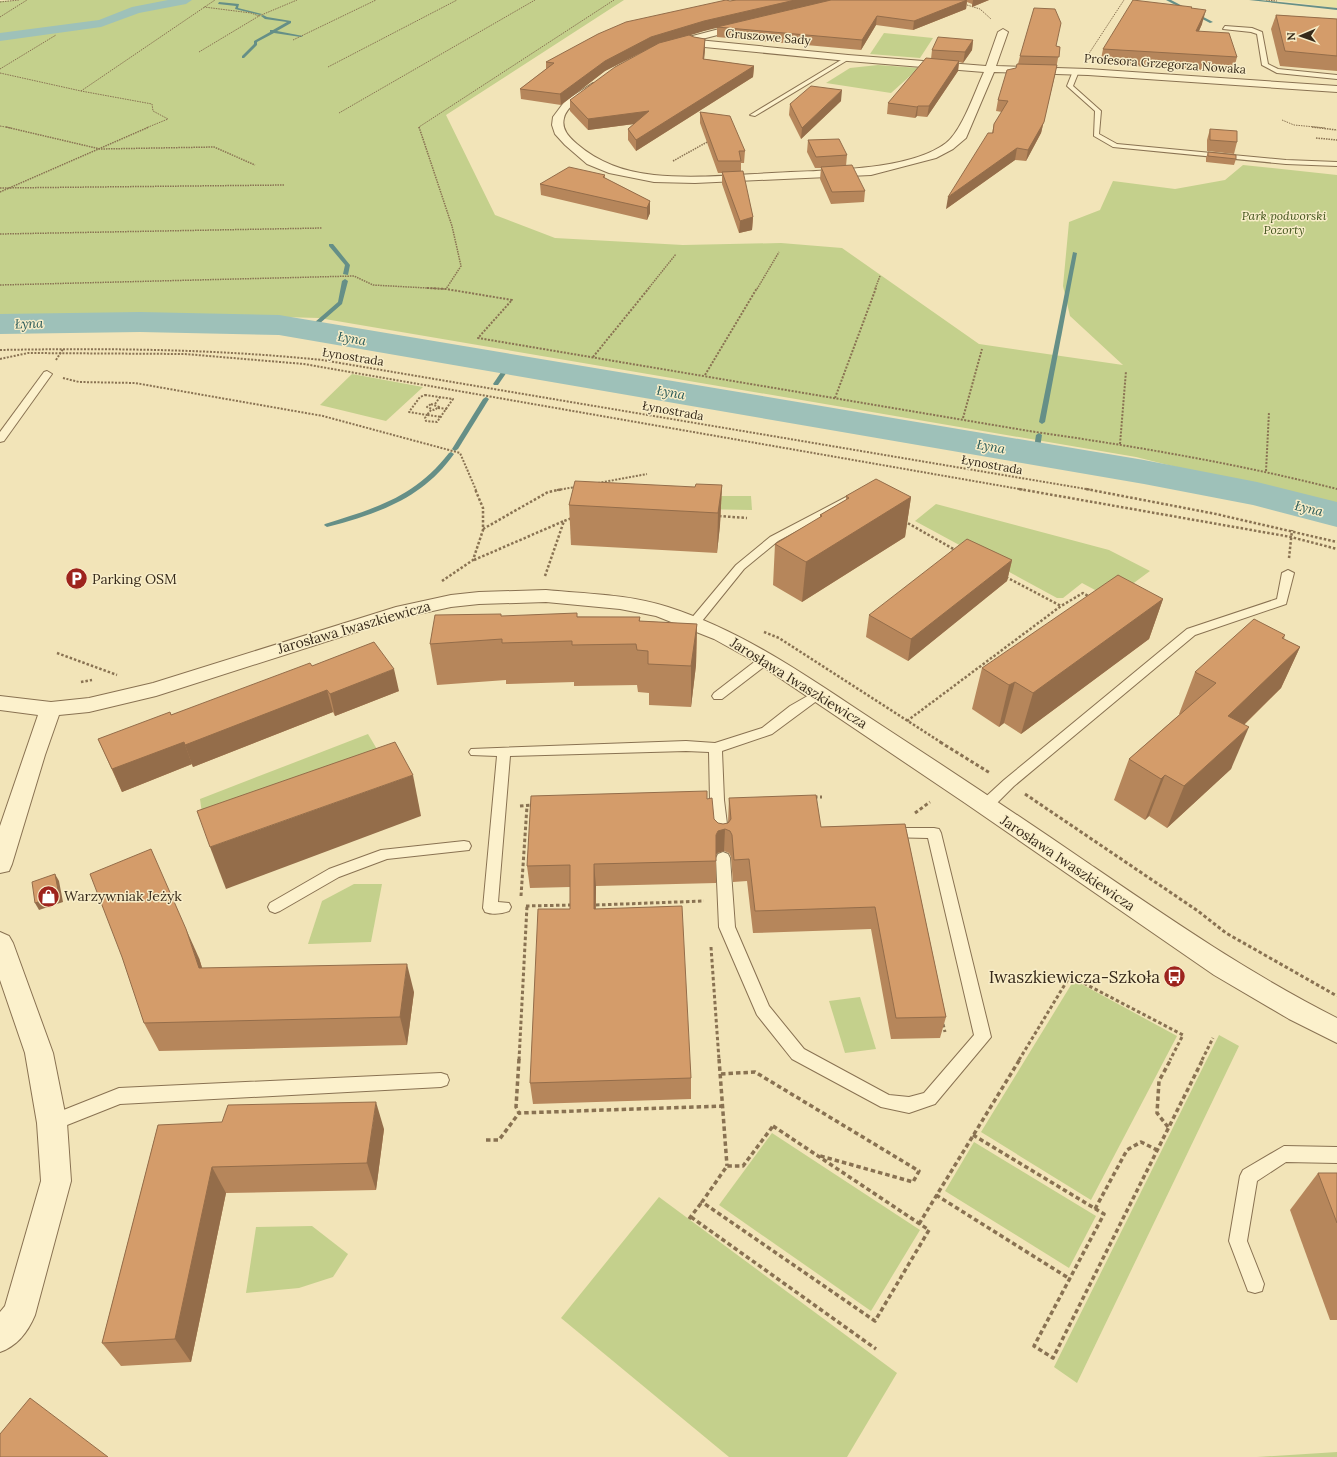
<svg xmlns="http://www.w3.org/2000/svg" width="1337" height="1457" viewBox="0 0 1337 1457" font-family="Lora,serif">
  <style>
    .farmland { fill: #e8e1a5 }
    .green { fill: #c4d08c }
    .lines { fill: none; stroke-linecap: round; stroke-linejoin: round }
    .stream { fill: #658f87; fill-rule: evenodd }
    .canal { fill: #9ec1b9; fill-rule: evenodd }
    .river { fill: #9ec1b9; fill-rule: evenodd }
    .lane-casing { stroke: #897252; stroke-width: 2 }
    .street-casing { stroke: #897252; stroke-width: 2 }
    .path-far5 { stroke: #897252; stroke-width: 1; stroke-dasharray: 1.5 1; stroke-linecap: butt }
    .path-far4 { stroke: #897252; stroke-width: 1.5; stroke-dasharray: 1.5 1; stroke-linecap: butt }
    .path-far3 { stroke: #897252; stroke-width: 2; stroke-dasharray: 2 1.5; stroke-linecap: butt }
    .path-far2 { stroke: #897252; stroke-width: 2.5; stroke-dasharray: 2.5 2; stroke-linecap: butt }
    .path-far1 { stroke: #897252; stroke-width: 3; stroke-dasharray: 3.5 2.5; stroke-linecap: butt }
    .path { stroke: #897252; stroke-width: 3.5; stroke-dasharray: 4.5 3; stroke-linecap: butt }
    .lane { fill: #fcf1cc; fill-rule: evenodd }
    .street { fill: #fcf1cc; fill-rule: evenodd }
    .wall { fill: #b6865b }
    .shaded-wall { fill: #946d4a }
    .building { fill: #d49c6a; stroke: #946d4a }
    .labels { text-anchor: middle; stroke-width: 3; stroke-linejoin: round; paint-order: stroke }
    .far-street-label { font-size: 12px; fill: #362919; stroke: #f8edc8 }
    .far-park-label { font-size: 12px; font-style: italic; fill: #43541d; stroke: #f8edc8 }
    .far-water-label { font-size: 13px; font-style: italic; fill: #265857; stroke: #f8edc8 }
    .poi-label { font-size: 14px; fill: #362919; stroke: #f8edc8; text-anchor: start }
    .street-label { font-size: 14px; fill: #362919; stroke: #f8edc8 }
    .near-poi-label { font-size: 17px; fill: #362919; stroke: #f8edc8; text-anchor: end }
  </style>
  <rect width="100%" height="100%" fill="#f2e4b8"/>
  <path class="farmland" d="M 1275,0 L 1337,0 L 1337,8 L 1283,1 Z"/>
  <g class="green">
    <path d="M 21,0 L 624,0 L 446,115 L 495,215 L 555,238 L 683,245 L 781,243 L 842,248 L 979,344 L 1123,365 L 1070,316 L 1063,286 L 1069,222 L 1100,210 L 1113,181 L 1175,189 L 1225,180 L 1243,165 L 1337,175 L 1337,507 L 1136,457 L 319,318 L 247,316 L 0,322 L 0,1 Z"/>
    <path d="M 884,33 L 933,38 L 920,58 L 870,54 Z"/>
    <path d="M 878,65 L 919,68 L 891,93 L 826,83 L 850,68 Z"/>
    <path d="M 352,374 L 423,387 L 386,421 L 320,405 Z"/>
    <path d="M 700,496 L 751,496 L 752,510 L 694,509 Z"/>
    <path d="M 936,504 L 1109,550 L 1150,571 L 1112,599 L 1082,583 L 1063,598 L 1057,598 L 915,521 Z"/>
    <path d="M 368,734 L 381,756 L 203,821 L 200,799 Z"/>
    <path d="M 354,884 L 382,884 L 371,942 L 308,944 L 322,901 Z"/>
    <path d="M 1074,980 L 1177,1036 L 1091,1200 L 981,1132 Z"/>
    <path d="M 860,997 L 876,1049 L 845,1053 L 829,1001 Z"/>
    <path d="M 1219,1035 L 1239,1046 L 1077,1383 L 1054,1367 Z"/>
    <path d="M 772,1133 L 920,1230 L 871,1311 L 719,1205 Z"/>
    <path d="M 974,1142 L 1096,1216 L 1069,1268 L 945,1191 Z"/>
    <path d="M 659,1197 L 897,1373 L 847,1457 L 729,1457 L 561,1318 Z"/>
    <path d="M 312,1226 L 348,1254 L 333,1277 L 299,1288 L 246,1293 L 256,1227 Z"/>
    <path d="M 1337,1452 L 1337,1457 L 1257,1457 Z"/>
  </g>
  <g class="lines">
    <g class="stream">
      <path d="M 1166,0 L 1171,0 L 1213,22 L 1210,23 Z"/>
      <path d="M 1249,0 L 1260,0 L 1337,8 L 1337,10 Z"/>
      <path d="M 219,2 L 239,4 L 238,8 L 262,14 L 260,15 L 235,9 L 236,6 L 218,4 Z"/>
      <path d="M 263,15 L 267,17 L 291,21 L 291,23 L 277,31 L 303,36 L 301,37 L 274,33 L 257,42 L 257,45 L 244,58 L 242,58 L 242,56 L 254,44 L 254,41 L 270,32 L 270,30 L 273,30 L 287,22 L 265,19 L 261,16 Z"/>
      <path d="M 329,244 L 333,244 L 350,265 L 348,275 L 343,274 L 345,265 L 329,246 Z"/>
      <path d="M 1073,252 L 1077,253 L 1045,422 L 1042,424 L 1039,422 Z"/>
      <path d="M 345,279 L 348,281 L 342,304 L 311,331 L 307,331 L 307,329 L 338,302 L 342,281 Z"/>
      <path d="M 508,362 L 513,363 L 498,385 L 494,385 L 493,384 Z"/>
      <path d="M 486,397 L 489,399 L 458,449 L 455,451 L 453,450 L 452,449 L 483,399 Z"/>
      <path d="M 1039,433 L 1042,435 L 1039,454 L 1036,456 L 1033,454 L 1036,435 Z"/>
      <path d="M 451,452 L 454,454 C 423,498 378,514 327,527 L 324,525 L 325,524 C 376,508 415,497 449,453 Z"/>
    </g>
    <path class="canal" d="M 168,0 L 192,0 L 186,4 L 139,13 L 101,27 L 0,41 L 0,33 L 99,20 L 132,7 Z"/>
    <path class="river" d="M 140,312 L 279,315 L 1144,460 L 1257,482 L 1337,502 L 1337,527 L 1253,505 L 1144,484 L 279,335 L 140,332 L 0,334 L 0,314 Z"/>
    <defs>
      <g id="lane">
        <path d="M 1225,26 L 1252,28 L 1262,32 L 1268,64 L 1278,69 L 1337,75 L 1337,79 L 1277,73 L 1262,65 L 1257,34 L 1251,32 L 1223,29 Z"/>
        <path d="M 846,57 L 851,58 L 755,116 L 750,115 Z"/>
        <path d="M 1076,69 L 1079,71 L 1073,86 L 1101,111 L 1099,134 L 1117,144 L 1286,160 L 1337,162 L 1337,166 L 1286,164 L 1113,147 L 1094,136 L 1095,111 L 1067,86 L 1073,71 Z"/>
        <path d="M 47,371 L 52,374 L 4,441 L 0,442 L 0,432 L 44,372 Z"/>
        <path d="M 848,496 L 852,497 L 853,499 L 852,501 L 778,541 L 744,569 L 698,626 L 690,626 L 688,623 L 690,620 L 736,565 L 770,537 Z"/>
        <path d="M 1288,570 L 1294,573 L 1286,604 L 1195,635 L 1014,786 L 990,810 L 985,811 L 980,810 L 978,806 L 980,802 L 1004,780 L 1187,629 L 1277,599 L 1282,573 Z"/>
        <path d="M 766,655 L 770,656 L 772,659 L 770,662 L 722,699 L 714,699 L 712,696 L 714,693 L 762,656 Z"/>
        <path d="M 818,690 L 822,691 L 824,694 L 822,697 L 772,734 L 722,751 L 724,800 L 729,840 L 727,844 L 722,845 L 717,844 L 715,840 L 710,800 L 709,752 L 686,751 L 510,756 L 498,902 L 509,903 L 511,907 L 509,911 C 501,914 493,915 485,912 L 483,908 L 497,756 L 471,755 L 469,752 L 471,749 L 686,741 L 715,743 L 762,728 L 790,706 Z"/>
        <path d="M 889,828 L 934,828 L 939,829 L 941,833 L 991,1037 L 935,1104 L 909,1113 L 881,1107 L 792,1059 L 757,1015 L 719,927 L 716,858 L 718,854 L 723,852 L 728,854 L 730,858 L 735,927 L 769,1006 L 804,1049 L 889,1095 L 909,1097 L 924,1093 L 974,1035 L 928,838 L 884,837 L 882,833 L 884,829 Z"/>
        <path d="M 464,841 L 469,842 L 471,846 L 469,850 L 387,859 L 339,877 L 280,911 L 275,913 L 270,911 L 268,907 L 270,903 L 329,869 L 381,850 Z"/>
        <path d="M 441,1073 L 447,1075 L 449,1080 L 447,1085 L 441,1087 L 120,1104 L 52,1131 L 46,1129 L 43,1123 L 46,1117 L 119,1088 Z"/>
        <path d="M 1284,1146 L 1337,1147 L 1337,1163 L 1286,1162 L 1257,1181 L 1247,1241 L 1264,1284 L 1262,1291 L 1255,1293 L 1248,1291 L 1229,1241 L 1240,1176 L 1243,1170 Z"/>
      </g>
      <g id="street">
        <path d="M 746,22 L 749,23 L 749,27 L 698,40 L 848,55 L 986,66 L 998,32 L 1003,29 L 1008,32 L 996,66 L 1088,69 L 1337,86 L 1337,92 L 1088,75 L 994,72 L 966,138 L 953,149 L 936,158 L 871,175 L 695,183 L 654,182 L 609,173 L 587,164 L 565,145 L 555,134 L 552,125 L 553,117 L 565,101 L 593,83 L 597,84 L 598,86 L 597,88 C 586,95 567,105 564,118 C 561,129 569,137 577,144 C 599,163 625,172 654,175 C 693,179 733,175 772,173 C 819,170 908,172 946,143 C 962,131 975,91 984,72 L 848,61 L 694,46 L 689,43 L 665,49 L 660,46 L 662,44 Z"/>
        <path d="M 546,590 C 586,594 629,594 668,607 C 749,633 816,683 887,729 C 953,772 1019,816 1085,861 C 1167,917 1248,973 1337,1018 L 1337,1043 L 1289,1019 L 1214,975 L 965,803 L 759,664 L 714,639 L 656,616 L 620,609 L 546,602 L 479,604 L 451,607 L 400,618 L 156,696 L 89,712 L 59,715 L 45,755 L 12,864 L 9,871 L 0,873 L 0,826 L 38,715 L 0,710 L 0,696 L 51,702 L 89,698 L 153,683 L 396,607 L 451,595 L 479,592 Z"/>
        <path d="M 0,932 L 9,936 L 13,943 L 53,1053 L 67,1123 L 71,1181 L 35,1315 C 28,1332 17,1346 0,1352 L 0,1312 L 5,1306 L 41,1181 L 37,1123 L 25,1053 L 0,980 Z"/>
      </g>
    </defs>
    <use href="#lane" class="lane-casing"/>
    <use href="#street" class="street-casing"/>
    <g class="path-far5">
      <path d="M 1266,0 L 1277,1"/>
      <path d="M 0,2 L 19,0"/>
      <path d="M 967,5 L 980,9 L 991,19"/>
      <path d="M 259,16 L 297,0"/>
      <path d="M 0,17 L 27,0"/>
      <path d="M 293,40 L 376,0"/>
      <path d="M 199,52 L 259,16 L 251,13 L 204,7"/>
      <path d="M 1088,55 L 1124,0"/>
      <path d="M 328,67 L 457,0"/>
      <path d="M 0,69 L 56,35"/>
      <path d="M 0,73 L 81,91 L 152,104 L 153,111 L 168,119 L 146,128"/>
      <path d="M 81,91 L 215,0"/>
      <path d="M 339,113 L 535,0"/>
      <path d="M 1282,120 L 1294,125 L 1326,128"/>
      <path d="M 0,126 L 11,128"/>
      <path d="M 419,128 L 419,127 L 614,0"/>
    </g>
    <g class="path-far4">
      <path d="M 6,127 L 100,149 L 214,147 L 255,165"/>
      <path d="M 419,127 L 452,226 L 461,266 L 446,289"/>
      <path d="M 1312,127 L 1337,130"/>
      <path d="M 1316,138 L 1337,140"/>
      <path d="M 673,161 L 709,141"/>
      <path d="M 0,188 L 285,185"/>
      <path d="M 0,192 L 149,127"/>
      <path d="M 0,234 L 322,228"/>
      <path d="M 0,285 L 354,276 L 373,285 L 445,289"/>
      <path d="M 648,289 L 676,254"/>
      <path d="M 757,289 L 779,252"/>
      <path d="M 875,289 L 880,276"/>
    </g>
    <g class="path-far3">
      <path d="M 427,288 L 446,289 L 512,300 L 478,338 L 1029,431 C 1133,446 1235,463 1337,489"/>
      <path d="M 0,350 C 108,348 215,349 322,360 L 1092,490"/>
      <path d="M 593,357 L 649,288"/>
      <path d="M 0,359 L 28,353 L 185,354 L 304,364 L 1025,490"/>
      <path d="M 56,360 L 63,349"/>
      <path d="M 705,375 L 757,288"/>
      <path d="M 63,378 L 79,382 L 135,383 L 323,416 L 460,453 L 476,490"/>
      <path d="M 425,395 L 453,399 L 437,422 L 426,421 L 425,418 L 427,415 L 409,412 L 420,397 Z"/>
      <path d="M 835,398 L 876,288"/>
      <path d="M 431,404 L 439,407 L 434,410 L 427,407 Z"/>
      <path d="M 435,404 L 440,397"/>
      <path d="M 438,408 L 448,409"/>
      <path d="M 431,410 L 427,415 L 442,417"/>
      <path d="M 963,418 L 982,349"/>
      <path d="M 1120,444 L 1126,371"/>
      <path d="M 1266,471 L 1269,412"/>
      <path d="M 598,483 L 647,474"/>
      <path d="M 557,490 L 576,487"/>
    </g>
    <g class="path-far2">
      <path d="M 1019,489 L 1291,537 L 1337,549"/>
      <path d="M 1086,489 L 1216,514 L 1337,542"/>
      <path d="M 719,516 L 747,518"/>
      <path d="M 904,521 L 957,551"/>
      <path d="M 483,529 L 548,492 L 563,489"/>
      <path d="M 1289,558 L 1292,530"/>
      <path d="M 474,560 L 564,521"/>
      <path d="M 545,576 L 564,521 L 572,518"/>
      <path d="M 1006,577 L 1061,606"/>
      <path d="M 442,581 L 473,560 L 483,530 L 483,508 L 475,489"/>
      <path d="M 764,632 L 779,638 L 942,743"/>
      <path d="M 57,653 L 117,675"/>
      <path d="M 81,682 L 92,680"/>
      <path d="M 907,721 L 1061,606 L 1083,593 L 1090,597"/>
    </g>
    <g class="path-far1">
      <path d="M 940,742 L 990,773"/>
      <path d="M 1025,794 L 1198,911 L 1226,933 L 1337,996"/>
      <path d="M 814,797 L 822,797"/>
      <path d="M 520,806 L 533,805"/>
      <path d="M 915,813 L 930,802"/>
      <path d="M 521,896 L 527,806"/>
      <path d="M 596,905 L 704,901"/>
      <path d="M 526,906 L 572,905"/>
      <path d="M 711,947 L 719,1060"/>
      <path d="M 943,1024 L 945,1032"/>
      <path d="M 519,1060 L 527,906"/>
      <path d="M 1019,1060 L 1070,976 L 1183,1035 L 1170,1060"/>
      <path d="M 1202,1060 L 1213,1038"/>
    </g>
    <g class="path">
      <path d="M 519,1059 L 516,1107 L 519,1113 L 723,1106"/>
      <path d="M 719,1059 L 727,1166"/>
      <path d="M 721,1074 L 755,1072 L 919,1171 L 913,1182 L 817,1155"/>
      <path d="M 773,1126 L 929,1230 L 875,1321 L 702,1202 L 727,1166 L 743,1166 Z"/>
      <path d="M 1168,1127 L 1157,1113 L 1159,1081 L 1171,1059"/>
      <path d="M 973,1135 L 1104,1214 L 1034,1346 L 1053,1358 L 1203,1059"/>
      <path d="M 486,1140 L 499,1140 L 519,1113"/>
      <path d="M 936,1195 L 1070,1279"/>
      <path d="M 1095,1209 L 1127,1150 L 1141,1142 L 1157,1150"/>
      <path d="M 691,1217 L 876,1349"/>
      <path d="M 689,1219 L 702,1202"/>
      <path d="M 919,1224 L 1020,1059"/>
    </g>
    <use href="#lane" class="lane"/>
    <use href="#street" class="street"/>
  </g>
  <g class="wall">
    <path d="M 736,0 L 989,0 L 972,7 L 972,4 L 967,2 L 966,9 L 913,30 L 876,25 L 861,50 L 717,37 L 717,27 L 689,35 L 694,37 L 705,39 L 705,49 L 704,59 L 754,66 L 753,77 L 636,151 L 628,140 L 628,129 L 634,124 L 588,130 L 570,111 L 570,100 L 654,46 L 605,71 L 561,105 L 521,99 L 520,89 L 546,69 L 546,62 L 730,1 Z"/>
    <path d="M 1192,7 L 1191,9 L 1202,24 L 1199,31 L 1237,57 L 1233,72 L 1100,64 L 1103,49 Z"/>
    <path d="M 1276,15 L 1337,19 L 1337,71 L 1280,66 L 1271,29 Z"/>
    <path d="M 973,40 L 972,50 L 963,63 L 959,62 L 958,71 L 927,117 L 917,116 L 915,118 L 887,114 L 888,103 L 931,59 L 932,50 Z"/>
    <path d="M 1057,46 L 1060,47 L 1055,75 L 1041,133 L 1026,161 L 1015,160 L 946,209 L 992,133 L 994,124 L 1002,112 L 996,111 L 998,100 L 1018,64 L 1020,56 Z"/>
    <path d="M 841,101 L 801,139 L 789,115 L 790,104 Z"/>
    <path d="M 700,112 L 745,151 L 744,163 L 741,163 L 741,171 L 753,217 L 752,230 L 739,233 L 722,184 L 722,173 L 718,173 L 700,123 Z"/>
    <path d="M 1210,129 L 1237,142 L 1234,154 L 1207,151 L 1207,140 Z"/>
    <path d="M 808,140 L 847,155 L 846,166 L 865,191 L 864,202 L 831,204 L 820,179 L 821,168 L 815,168 L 807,152 Z"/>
    <path d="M 1208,152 L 1236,159 L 1234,165 L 1206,162 L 1206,158 Z"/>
    <path d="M 605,175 L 605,178 L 650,201 L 650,213 L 647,220 L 541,195 L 540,184 Z"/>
    <path d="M 722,485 L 720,525 L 717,553 L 571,545 L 569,505 L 695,487 Z"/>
    <path d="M 846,496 L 911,497 L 905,537 L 802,602 L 773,585 L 775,544 L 820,518 L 820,515 L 846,500 Z"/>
    <path d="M 1012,560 L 1007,581 L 908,661 L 866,637 L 869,615 Z"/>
    <path d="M 1163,599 L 1149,639 L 1021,734 L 1004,723 L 999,727 L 972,709 L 982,668 Z"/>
    <path d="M 501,616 L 640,617 L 640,621 L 697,624 L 696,665 L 691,707 L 649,705 L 649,693 L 638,692 L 637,685 L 574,686 L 574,682 L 506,684 L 506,680 L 437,685 L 430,644 Z"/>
    <path d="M 1285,635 L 1284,639 L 1300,647 L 1281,688 L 1244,725 L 1231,769 L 1167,828 L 1149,816 L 1145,820 L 1114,800 L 1129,759 L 1180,714 L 1179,714 L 1195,672 Z"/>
    <path d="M 312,666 L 399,691 L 335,716 L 333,712 L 193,767 L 192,764 L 122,792 L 98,739 L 171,715 Z"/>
    <path d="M 729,798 L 821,827 L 905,824 L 946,1017 L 940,1038 L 891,1039 L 871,929 L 753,933 L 747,881 L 733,882 L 731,857 L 729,853 L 724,851 L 717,853 L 716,855 L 716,883 L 596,886 L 596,909 L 691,1078 L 691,1099 L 533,1104 L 530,1083 L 570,909 L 570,887 L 530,888 L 527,866 L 707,799 L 714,819 L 718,823 L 723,824 L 728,823 Z"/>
    <path d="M 199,958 L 202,968 L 414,992 L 407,1045 L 159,1051 L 144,1023 Z"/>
    <path d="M 158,1125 L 384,1129 L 376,1190 L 226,1193 L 191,1362 L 121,1366 L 102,1343 Z"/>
    <path d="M 1318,1173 L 1337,1173 L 1337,1320 L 1330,1320 L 1290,1210 Z"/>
  </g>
  <g class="shaded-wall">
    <path d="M 795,0 L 832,0 L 704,31 L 652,47 L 605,71 L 561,105 L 560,94 L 605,61 L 651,37 L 704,21 Z"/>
    <path d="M 967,0 L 966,9 L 913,30 L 914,21 Z"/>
    <path d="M 973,0 L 989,0 L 972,7 Z"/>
    <path d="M 1206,10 L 1202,24 L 1192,46 L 1196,31 Z"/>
    <path d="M 877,16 L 876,25 L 861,50 L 862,40 Z"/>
    <path d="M 705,39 L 705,49 L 703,70 L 703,59 Z"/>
    <path d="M 973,40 L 972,50 L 963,63 L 965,52 Z"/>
    <path d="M 959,61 L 958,71 L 927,117 L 929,106 Z"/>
    <path d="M 1057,65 L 1041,133 L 1026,161 L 1028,150 Z"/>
    <path d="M 754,66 L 753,77 L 636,151 L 636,140 Z"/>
    <path d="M 842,90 L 841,101 L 801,139 L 802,128 Z"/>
    <path d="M 918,106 L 917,116 L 915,118 L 917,107 Z"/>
    <path d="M 649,111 L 649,122 L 588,130 L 588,119 Z"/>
    <path d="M 1017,148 L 1015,160 L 946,209 L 948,197 Z"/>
    <path d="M 650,201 L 650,213 L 647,220 L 647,208 Z"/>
    <path d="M 753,217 L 752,230 L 739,233 L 740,221 Z"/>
    <path d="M 722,485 L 720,525 L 717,553 L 718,513 Z"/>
    <path d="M 911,497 L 905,537 L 802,602 L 806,562 Z"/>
    <path d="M 1012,560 L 1007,581 L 908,661 L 911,639 Z"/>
    <path d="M 1163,599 L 1149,639 L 1021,734 L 1033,693 Z"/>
    <path d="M 697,624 L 696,665 L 691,707 L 691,666 Z"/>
    <path d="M 1300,647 L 1281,688 L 1211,757 L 1228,716 Z"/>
    <path d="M 394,669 L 399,691 L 335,716 L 330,694 Z"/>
    <path d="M 1015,682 L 1004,723 L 999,727 L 1009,685 Z"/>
    <path d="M 327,690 L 333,712 L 193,767 L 185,745 Z"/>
    <path d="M 1249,727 L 1231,769 L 1167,828 L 1184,786 Z"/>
    <path d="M 184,742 L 192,764 L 122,792 L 112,769 Z"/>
    <path d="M 413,775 L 421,816 L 226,889 L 210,847 Z"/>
    <path d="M 1165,775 L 1149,816 L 1145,820 L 1161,779 Z"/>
    <path d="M 725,829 L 724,851 L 717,853 L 715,857 L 716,835 L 718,831 Z"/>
    <path d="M 594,864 L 596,886 L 595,931 L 594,909 Z"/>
    <path d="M 55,874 L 59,881 L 63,902 L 39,910 L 35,903 Z"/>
    <path d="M 186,929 L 199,958 L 211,996 L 199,968 Z"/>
    <path d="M 407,964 L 414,992 L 407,1045 L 400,1017 Z"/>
    <path d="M 376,1102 L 384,1129 L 376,1190 L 367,1163 Z"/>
    <path d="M 212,1167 L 226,1193 L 191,1362 L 175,1339 Z"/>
  </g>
  <g class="building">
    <path d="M 726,0 L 730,1 L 736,0 L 795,0 L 704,21 L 651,37 L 605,61 L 560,94 L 520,89 L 554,63 L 546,62 L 598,34 L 626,22 Z"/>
    <path d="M 831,0 L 967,0 L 914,21 L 877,16 L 862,40 L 717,27 Z"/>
    <path d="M 1133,0 L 1192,7 L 1191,8 L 1206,10 L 1196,31 L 1229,33 L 1237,57 L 1103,49 Z"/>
    <path d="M 1034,8 L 1055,9 L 1061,23 L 1056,46 L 1060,47 L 1059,57 L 1020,56 Z"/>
    <path d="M 1276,15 L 1337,19 L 1337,56 L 1285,51 Z"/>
    <path d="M 689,35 L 694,37 L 705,39 L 703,59 L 754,66 L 636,140 L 628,129 L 649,111 L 588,119 L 570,100 L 615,67 L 659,43 Z"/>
    <path d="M 938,37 L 973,40 L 965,52 L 932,50 Z"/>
    <path d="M 926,58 L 959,61 L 929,106 L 918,106 L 917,107 L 888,103 Z"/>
    <path d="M 1017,64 L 1057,65 L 1044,122 L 1028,150 L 1017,148 L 948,197 L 988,133 L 993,133 L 994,124 L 1008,101 L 998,100 L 1007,70 L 1016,68 Z"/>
    <path d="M 811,86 L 842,90 L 802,128 L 790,104 Z"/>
    <path d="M 700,112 L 730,116 L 745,151 L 739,151 L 741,161 L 718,161 Z"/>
    <path d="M 1210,129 L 1237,131 L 1237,142 L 1210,140 Z"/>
    <path d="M 839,139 L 847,155 L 816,157 L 808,140 Z"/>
    <path d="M 1208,152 L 1236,155 L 1236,159 L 1208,156 Z"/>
    <path d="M 852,165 L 865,191 L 832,192 L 821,167 Z"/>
    <path d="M 569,167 L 605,175 L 603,177 L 650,201 L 647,208 L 540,184 Z"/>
    <path d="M 743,171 L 753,217 L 740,221 L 722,172 Z"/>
    <path d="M 876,479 L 911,497 L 806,562 L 775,544 L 822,516 L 820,515 L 849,498 L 846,496 Z"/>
    <path d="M 575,481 L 695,487 L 696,484 L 722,485 L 718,513 L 569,505 Z"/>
    <path d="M 967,539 L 1012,560 L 911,639 L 869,615 Z"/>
    <path d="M 1118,575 L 1163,599 L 1033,693 L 1015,682 L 1009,685 L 982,668 Z"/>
    <path d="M 577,613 L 577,617 L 640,617 L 639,621 L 697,624 L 691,666 L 648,664 L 648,651 L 637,650 L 636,644 L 572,645 L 572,641 L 502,643 L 502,639 L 430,644 L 435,615 L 501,614 L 501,616 Z"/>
    <path d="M 1254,619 L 1285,635 L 1282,638 L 1300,647 L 1228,716 L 1249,727 L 1184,786 L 1165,775 L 1161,779 L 1129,759 L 1216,683 L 1195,672 Z"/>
    <path d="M 374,642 L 394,669 L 330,694 L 327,690 L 185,745 L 184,742 L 112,769 L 98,739 L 170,712 L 171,715 L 310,663 L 312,666 Z"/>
    <path d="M 395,742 L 413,775 L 210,847 L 197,811 Z"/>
    <path d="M 707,791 L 707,799 L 712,798 L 714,819 L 718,823 L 723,824 L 728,823 L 731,819 L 729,798 L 816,795 L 821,827 L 905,824 L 946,1017 L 896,1018 L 875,907 L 755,911 L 749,859 L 734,860 L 732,835 L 730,831 L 725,829 L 718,831 L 716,835 L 716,861 L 594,864 L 594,909 L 682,906 L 691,1078 L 530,1083 L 538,909 L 570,909 L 570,865 L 527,866 L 531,796 Z"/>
    <path d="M 151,849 L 186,929 L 199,968 L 407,964 L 400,1017 L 144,1023 L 122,957 L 90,874 Z"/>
    <path d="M 55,874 L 59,895 L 35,903 L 32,882 Z"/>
    <path d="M 376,1102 L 367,1163 L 212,1167 L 175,1339 L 102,1343 L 158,1125 L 222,1122 L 228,1105 Z"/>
    <path d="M 1318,1173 L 1337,1173 L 1337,1223 Z"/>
    <path d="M 30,1398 L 108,1457 L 0,1457 L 0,1434 Z"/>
  </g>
  <defs>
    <symbol id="parking-disc" viewBox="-11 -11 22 22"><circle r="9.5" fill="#9d231d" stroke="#f8edc8"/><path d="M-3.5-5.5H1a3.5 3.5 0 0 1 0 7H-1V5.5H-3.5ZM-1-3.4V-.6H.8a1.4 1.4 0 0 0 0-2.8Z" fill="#fff"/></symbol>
    <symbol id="shop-disc" viewBox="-11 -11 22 22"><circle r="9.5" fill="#9d231d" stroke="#f8edc8"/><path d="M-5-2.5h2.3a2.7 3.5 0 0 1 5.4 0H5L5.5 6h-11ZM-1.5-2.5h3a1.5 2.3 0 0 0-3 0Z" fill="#fff"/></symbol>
    <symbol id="bus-disc" viewBox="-11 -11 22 22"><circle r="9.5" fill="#9d231d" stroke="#f8edc8"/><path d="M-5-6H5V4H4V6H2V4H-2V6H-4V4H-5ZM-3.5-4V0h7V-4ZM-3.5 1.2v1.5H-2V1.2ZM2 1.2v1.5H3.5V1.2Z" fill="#fff"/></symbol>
  </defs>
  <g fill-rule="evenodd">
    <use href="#parking-disc" x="64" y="566" width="25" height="25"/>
    <use href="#shop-disc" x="36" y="884" width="25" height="25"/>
    <use href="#bus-disc" x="1162" y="964" width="25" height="25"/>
  </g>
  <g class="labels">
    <g class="far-street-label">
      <text transform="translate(768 37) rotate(5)" y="4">Gruszowe Sady</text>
      <text transform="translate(1165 64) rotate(4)" y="4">Profesora Grzegorza Nowaka</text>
      <text transform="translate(353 357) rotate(9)" y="4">Łynostrada</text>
      <text transform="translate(673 411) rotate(10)" y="4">Łynostrada</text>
      <text transform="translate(992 465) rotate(10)" y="4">Łynostrada</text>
    </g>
    <g class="far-park-label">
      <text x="1284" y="220">Park podworski<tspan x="1284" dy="14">Pozorty</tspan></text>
    </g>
    <g class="far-water-label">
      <text transform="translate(29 323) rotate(-2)" y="5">Łyna</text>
      <text transform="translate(352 338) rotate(10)" y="5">Łyna</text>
      <text transform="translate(671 392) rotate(10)" y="5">Łyna</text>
      <text transform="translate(991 446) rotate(10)" y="5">Łyna</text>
      <text transform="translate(1309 508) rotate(14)" y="5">Łyna</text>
    </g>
    <g class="poi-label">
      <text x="92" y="584">Parking OSM</text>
      <text x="64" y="901">Warzywniak Jeżyk</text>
    </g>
    <g class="street-label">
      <text transform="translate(354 627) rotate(-16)" y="5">Jarosława Iwaszkiewicza</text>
      <text transform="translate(799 683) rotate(32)" y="5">Jarosława Iwaszkiewicza</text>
      <text transform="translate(1068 863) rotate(34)" y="5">Jarosława Iwaszkiewicza</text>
    </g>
    <g class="near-poi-label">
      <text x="1160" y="983">Iwaszkiewicza-Szkoła</text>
    </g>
  </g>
  <g transform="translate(1301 36) rotate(268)" stroke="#f8edc8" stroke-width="3" paint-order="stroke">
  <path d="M0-3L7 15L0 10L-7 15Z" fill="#362919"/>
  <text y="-6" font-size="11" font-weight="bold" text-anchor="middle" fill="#362919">N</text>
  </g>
</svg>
